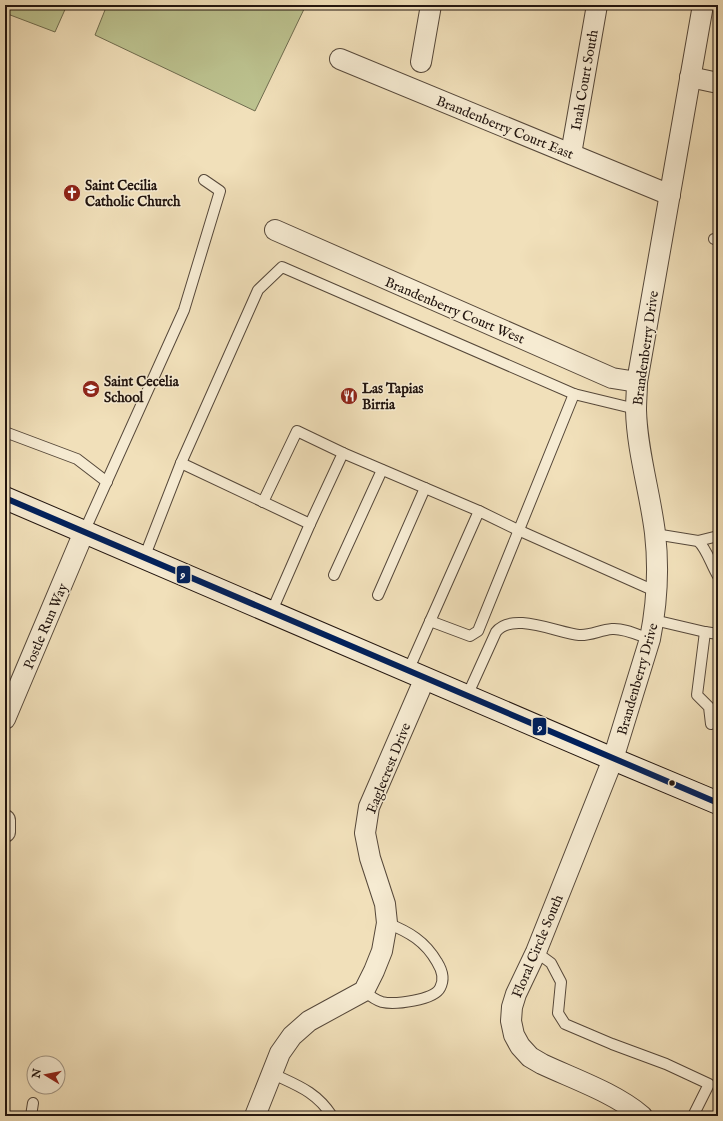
<svg xmlns="http://www.w3.org/2000/svg" width="723" height="1121" viewBox="0 0 723 1121" font-family="'IM FELL English',serif">
  <style>
    .garden { fill: #bcc28f; stroke: #6f6c4f }
    .lines { fill: none; stroke-linecap: round; stroke-linejoin: round }
    .lane-casing { stroke: #56483a; stroke-width: 12 }
    .street-casing { stroke: #56483a; stroke-width: 22 }
    .secondary-casing { stroke: #22150f; stroke-width: 24 }
    .lane { stroke: #f6ebd2; stroke-width: 10 }
    .street { stroke: #f6ebd2; stroke-width: 20 }
    .secondary { stroke: #f6ebd2; stroke-width: 22 }
    .bus-1-casing { stroke: #f6ebd2; stroke-width: 9 }
    .bus-1 { stroke: #00205b; stroke-width: 6 }
    .bus-dot { fill: #22150f; stroke: #f6ebd2; stroke-width: 1.5 }
    .labels { text-anchor: middle; stroke-width: 3; stroke-linejoin: round; paint-order: stroke }
    .street-label { font-size: 14px; fill: #22150f; stroke: #f6ebd2 }
    .poi-label { font-size: 14px; font-weight: bold; fill: #22150f; stroke: #f6ebd2; text-anchor: start }
    .line-badge { stroke: #f6ebd2; stroke-width: 1.5 }
    .badge-label { font-size: 11px; text-anchor: middle; font-weight: bold; fill: #fff }
  </style>
  <rect width="100%" height="100%" fill="#f1e0ba"/>
  <filter id="stains"><feTurbulence type="fractalNoise" baseFrequency=".005" numOctaves="4"/><feColorMatrix values="0 0 0 0 .2 0 0 0 0 .09 0 0 0 0 .02 0 0 0 .5 -.17"/></filter>
  <radialGradient id="worn" r=".72"><stop offset=".6" stop-color="#630" stop-opacity="0"/><stop offset="1" stop-color="#630" stop-opacity=".3"/></radialGradient>
  <g class="garden">
    <path d="M 5,5 L 67,5 L 55,32 L 5,13 Z"/>
    <path d="M 107,5 L 306,5 L 255,111 L 95,35 Z"/>
  </g>
  <g class="lines">
    <defs>
      <g id="lane">
        <path d="M 714,239 L 718,240"/>
        <path d="M 5,432 L 77,459 L 107,482"/>
        <path d="M 181,463 L 310,524"/>
        <path d="M 263,502 L 297,431 L 343,453"/>
        <path d="M 84,532 L 184,310 L 220,191 L 204,180"/>
        <path d="M 655,534 L 698,541 C 707,549 711,565 718,576"/>
        <path d="M 698,541 L 718,536"/>
        <path d="M 144,558 L 181,463 L 258,290 L 282,267 L 574,394 L 636,409"/>
        <path d="M 334,575 L 382,470"/>
        <path d="M 378,595 L 425,488"/>
        <path d="M 271,613 L 310,524 L 343,453 L 479,511"/>
        <path d="M 654,620 L 705,632 L 718,634"/>
        <path d="M 430,621 L 470,636 L 478,631 L 574,394"/>
        <path d="M 705,632 L 697,695 L 709,707 L 711,724"/>
        <path d="M 408,671 L 479,511 L 518,530 L 657,592"/>
        <path d="M 467,696 L 496,632 C 512,611 558,633 579,635 C 590,636 600,630 612,629 C 624,628 638,635 650,639"/>
        <path d="M 536,952 L 551,963 L 561,982 L 558,1013 L 565,1024 L 612,1044 L 666,1064 L 709,1084 L 693,1116"/>
        <path d="M 364,991 C 370,996 375,1000 382,1002 C 395,1005 434,1000 440,988 C 445,979 442,970 437,962 C 425,941 409,932 387,923"/>
        <path d="M 271,1073 C 296,1085 316,1091 332,1116"/>
        <path d="M 31,1116 L 33,1103"/>
      </g>
      <g id="street">
        <path d="M 340,59 L 670,195"/>
        <path d="M 421,62 L 431,5"/>
        <path d="M 690,77 L 718,83"/>
        <path d="M 571,154 L 597,5"/>
        <path d="M 275,230 L 612,378 L 637,382"/>
        <path d="M 5,719 L 84,532"/>
        <path d="M 5,820 L 5,832"/>
        <path d="M 255,1116 L 280,1053 L 292,1036 L 309,1021 L 364,991 L 374,971 L 382,951 L 387,923 L 385,904 L 370,858 L 365,833 L 369,807 L 425,678"/>
        <path d="M 642,1116 C 615,1093 574,1079 542,1064 L 530,1057 L 520,1046 L 514,1035 L 511,1021 L 512,1007 L 516,994 L 536,952 L 613,759 L 650,639 C 657,604 659,568 655,533 C 650,492 637,451 636,410 C 636,401 637,391 637,382 L 703,5"/>
      </g>
      <path id="secondary" d="M 5,498 L 613,759 L 718,803"/>
    </defs>
    <use href="#lane" class="lane-casing"/>
    <use href="#street" class="street-casing"/>
    <use href="#secondary" class="secondary-casing"/>
    <use href="#lane" class="lane"/>
    <use href="#street" class="street"/>
    <use href="#secondary" class="secondary"/>
    <defs>
      <path id="bus-1" d="M 5,498 L 718,803"/>
    </defs>
    <use href="#bus-1" class="bus-1-casing"/>
    <use href="#bus-1" class="bus-1"/>
  </g>
  <defs>
    <symbol id="church-disc" viewBox="-11 -11 22 22"><circle r="9.5" fill="#8f2418" stroke="#f6ebd2"/><path d="M-1.2-6h2.4v3.5h3.3v2.4h-3.3V6h-2.4V-.1h-3.3v-2.4h3.3Z" fill="#fff"/></symbol>
    <symbol id="school-disc" viewBox="-11 -11 22 22"><circle r="9.5" fill="#8f2418" stroke="#f6ebd2"/><path d="M0-5L7-2L0 1L-7-2ZM-4 1L0 2.5L4 1V4Q0 6-4 4Z" fill="#fff"/></symbol>
    <symbol id="restaurant-disc" viewBox="-11 -11 22 22"><circle r="9.5" fill="#8f2418" stroke="#f6ebd2"/><path d="M-5-6h1v4h1v-4h1v4h1v-4h1v5L-1.5 .5V6h-2V.5L-5-1ZM5-6V6H3V1.5H1.5Q1.5-4 5-6Z" fill="#fff"/></symbol>
  </defs>
  <g fill-rule="evenodd">
    <use href="#church-disc" x="62" y="183" width="20" height="20"/>
    <use href="#school-disc" x="81" y="379" width="20" height="20"/>
    <use href="#restaurant-disc" x="339" y="386" width="20" height="20"/>
  </g>
  <circle class="bus-dot" cx="672" cy="783" r="3.5"/>
  <g class="labels">
    <g class="street-label">
      <text transform="translate(584 80) rotate(-80)" y="5">Inah Court South</text>
      <text transform="translate(505 127) rotate(22)" y="5">Brandenberry Court East</text>
      <text transform="translate(455 310) rotate(23)" y="5">Brandenberry Court West</text>
      <text transform="translate(645 348) rotate(-82)" y="5">Brandenberry Drive</text>
      <text transform="translate(45 626) rotate(-67)" y="5">Postle Run Way</text>
      <text transform="translate(637 679) rotate(-74)" y="5">Brandenberry Drive</text>
      <text transform="translate(388 768) rotate(-68)" y="5">Eaglecrest Drive</text>
      <text transform="translate(537 946) rotate(-67)" y="5">Floral Circle South</text>
    </g>
    <g class="poi-label">
      <text x="85" y="190">Saint Cecilia<tspan x="85" dy="16">Catholic Church</tspan></text>
      <text x="104" y="386">Saint Cecelia<tspan x="104" dy="16">School</tspan></text>
      <text x="362" y="393">Las Tapias<tspan x="362" dy="16">Birria</tspan></text>
    </g>
  </g>
  <g class="line-badge">
    <rect x="176" y="565" width="15" height="19" rx="4" fill="#00205b"/>
    <rect x="532" y="717" width="15" height="19" rx="4" fill="#00205b"/>
  </g>
  <g class="badge-label">
    <text x="183" y="578">9</text>
    <text x="540" y="731">9</text>
  </g>
  <rect width="723" height="1121" fill="none" stroke="#f1e0ba" stroke-width="20"/>
  <rect x="6" y="6" width="711" height="1109" fill="none" stroke="#22150f" stroke-width="2"/>
  <rect x="10" y="10" width="703" height="1101" fill="none" stroke="#22150f"/>
  <g transform="translate(46 1075) rotate(280)"><circle r="19" fill="#f6ebd2" stroke="#a19584"/>
  <path d="M0-3L7 15L0 10L-7 15Z" fill="#8f2418"/>
  <text y="-6" font-size="11" font-weight="bold" text-anchor="middle" fill="#22150f">N</text>
  </g>
  <rect width="100%" height="100%" filter="url(#stains)"/>
  <rect width="100%" height="100%" fill="url(#worn)"/>
</svg>
